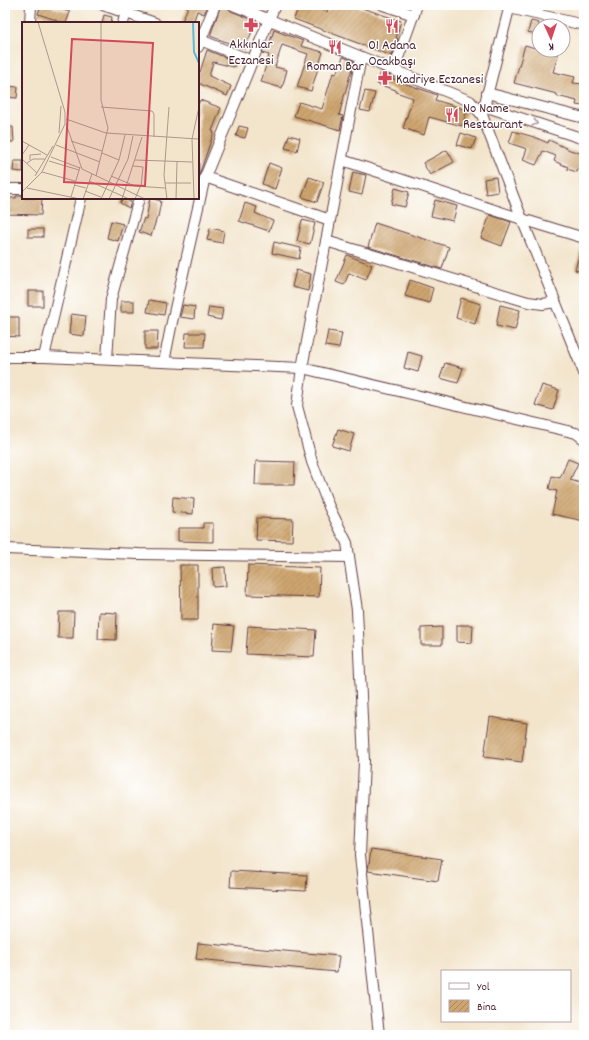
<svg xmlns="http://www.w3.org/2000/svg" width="589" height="1040" viewBox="0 0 589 1040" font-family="Dekko,sans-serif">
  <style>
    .building { fill: url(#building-hatch) }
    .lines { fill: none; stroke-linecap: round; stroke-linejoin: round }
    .street-casing { stroke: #633d43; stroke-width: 12 }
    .street { stroke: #fff; stroke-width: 10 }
    .oneway { stroke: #ae9aa0 }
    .labels { text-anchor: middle; stroke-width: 3; stroke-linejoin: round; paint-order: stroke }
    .poi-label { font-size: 14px; fill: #4a1f2b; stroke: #fff }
    .inset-river { fill: none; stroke: #5eb8dc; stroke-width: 2 }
    .inset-road { fill: none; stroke: #af968c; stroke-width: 1 }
    .view { fill: #d1495b; fill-opacity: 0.15; stroke: #d1495b; stroke-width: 2 }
    .inset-edge { fill: none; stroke: #4a1f2b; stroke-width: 2 }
  </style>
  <defs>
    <pattern id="building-hatch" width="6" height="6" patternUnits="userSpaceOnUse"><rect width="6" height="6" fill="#cea56e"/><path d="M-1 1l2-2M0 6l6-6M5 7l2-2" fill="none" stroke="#a9865b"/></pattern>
  </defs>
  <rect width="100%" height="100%" fill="#fff"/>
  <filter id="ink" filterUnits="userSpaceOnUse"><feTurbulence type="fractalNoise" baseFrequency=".025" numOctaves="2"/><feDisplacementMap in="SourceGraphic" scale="8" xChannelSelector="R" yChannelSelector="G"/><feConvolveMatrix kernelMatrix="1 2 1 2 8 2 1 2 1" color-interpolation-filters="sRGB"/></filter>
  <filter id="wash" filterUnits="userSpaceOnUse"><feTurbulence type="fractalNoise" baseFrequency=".012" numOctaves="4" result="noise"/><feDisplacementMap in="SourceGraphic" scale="16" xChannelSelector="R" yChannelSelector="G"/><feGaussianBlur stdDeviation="0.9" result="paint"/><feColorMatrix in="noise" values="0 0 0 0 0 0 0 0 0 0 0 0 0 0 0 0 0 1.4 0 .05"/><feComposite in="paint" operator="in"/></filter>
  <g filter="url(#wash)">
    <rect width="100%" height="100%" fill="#f3e5cc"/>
    <g id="blocks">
      <g class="building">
        <path d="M 41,5 L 53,5 L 52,7 L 70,12 L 66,23 L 56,21 L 56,20 L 38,14 Z"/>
        <path d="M 183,5 L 208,5 L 204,14 L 197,11 L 193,23 L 181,23 L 188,7 Z"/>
        <path d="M 221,5 L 227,7 L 231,11 L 256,21 L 245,49 L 210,36 Z"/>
        <path d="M 299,5 L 310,5 L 327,12 L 329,5 L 353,5 L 401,21 L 396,38 L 398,39 L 392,56 L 294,19 Z"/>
        <path d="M 104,15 L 112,17 L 111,23 L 102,23 Z"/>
        <path d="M 531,21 L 539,23 L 539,35 L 528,32 Z"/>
        <path d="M 274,30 L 303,41 L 301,46 L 323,52 L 311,91 L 297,87 L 308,54 L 282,45 L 275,67 L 287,70 L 282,88 L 261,82 L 269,55 L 262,53 L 266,44 L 269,45 Z"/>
        <path d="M 525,45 L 558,55 L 553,72 L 575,77 L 573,83 L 584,84 L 584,106 L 576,105 L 577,101 L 557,96 L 557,94 L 514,83 Z"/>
        <path d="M 207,50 L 236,62 L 234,67 L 213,62 L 209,76 L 231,86 L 227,96 L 198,83 L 198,71 L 200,72 Z"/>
        <path d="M 343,57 L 354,61 L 339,115 L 343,116 L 340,130 L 294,116 L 299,102 L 322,109 L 333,73 L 336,74 Z"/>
        <path d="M 381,72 L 393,77 L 393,79 L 437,95 L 435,100 L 467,110 L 462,126 L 429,117 L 424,135 L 403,128 L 413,98 L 396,92 L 396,90 L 377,84 Z"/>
        <path d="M 5,86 L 18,87 L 17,98 L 5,97 Z"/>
        <path d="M 365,91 L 375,93 L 370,112 L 360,110 Z"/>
        <path d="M 200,100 L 221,108 L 212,131 L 214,132 L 199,175 L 198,105 Z"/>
        <path d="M 239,126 L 248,128 L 245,138 L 236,136 Z"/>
        <path d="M 6,127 L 13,127 L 14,142 L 6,142 Z"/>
        <path d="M 513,131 L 534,137 L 548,143 L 549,140 L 570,150 L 583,154 L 577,172 L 567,169 L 568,167 L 554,161 L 556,156 L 543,151 L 536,165 L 523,160 L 527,149 L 509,143 Z"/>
        <path d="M 461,133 L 476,138 L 472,149 L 457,145 Z"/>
        <path d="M 289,135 L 300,138 L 297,151 L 285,148 Z"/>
        <path d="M 447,150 L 454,162 L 430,175 L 423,163 Z"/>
        <path d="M 14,161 L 23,161 L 23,172 L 13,171 Z"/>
        <path d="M 269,163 L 282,168 L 275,189 L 262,184 Z"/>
        <path d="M 353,172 L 366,175 L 362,195 L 349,192 Z"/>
        <path d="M 309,177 L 324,182 L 317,202 L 302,197 Z"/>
        <path d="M 496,177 L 498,192 L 486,194 L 484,179 Z"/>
        <path d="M 395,188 L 409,192 L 405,207 L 391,204 Z"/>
        <path d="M 16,196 L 23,196 L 23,198 L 42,198 L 41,215 L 5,214 L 5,198 L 16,198 Z"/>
        <path d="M 123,198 L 131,202 L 129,208 L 120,203 Z"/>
        <path d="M 150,198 L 161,201 L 158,217 L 157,217 L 151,236 L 139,232 L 144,218 L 146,219 Z"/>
        <path d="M 435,200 L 457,206 L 453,221 L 431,216 Z"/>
        <path d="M 245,203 L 257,207 L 255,213 L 273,221 L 269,231 L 239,221 Z"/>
        <path d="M 490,215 L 511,222 L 502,246 L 481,238 Z"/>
        <path d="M 302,220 L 315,223 L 310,244 L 297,241 Z"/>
        <path d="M 111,221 L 123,224 L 118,241 L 107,238 Z"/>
        <path d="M 375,223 L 449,247 L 442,269 L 368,247 Z"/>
        <path d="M 210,228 L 224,231 L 222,243 L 207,240 Z"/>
        <rect x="28" y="229" width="15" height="8"/>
        <path d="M 274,242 L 301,248 L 299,259 L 272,253 Z"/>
        <path d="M 582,245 L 584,246 L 584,272 L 575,270 Z"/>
        <path d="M 347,255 L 372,265 L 366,280 L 349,273 L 344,285 L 336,282 Z"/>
        <path d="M 296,270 L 311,274 L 308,291 L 292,287 Z"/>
        <path d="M 410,280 L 433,288 L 429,303 L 405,296 Z"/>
        <rect x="28" y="291" width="15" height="15"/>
        <path d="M 461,298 L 481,304 L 475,324 L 456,318 Z"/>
        <path d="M 149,300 L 166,303 L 164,315 L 147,312 Z"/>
        <rect x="121" y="301" width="13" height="11"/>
        <path d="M 183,305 L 195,307 L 194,319 L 180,317 Z"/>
        <path d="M 500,305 L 520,310 L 515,330 L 496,326 Z"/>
        <path d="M 209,307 L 223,309 L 221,320 L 207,317 Z"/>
        <path d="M 71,314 L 86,316 L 84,336 L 69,334 Z"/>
        <path d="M 5,317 L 19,317 L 19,337 L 5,336 Z"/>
        <path d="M 145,331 L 158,331 L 157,349 L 145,349 Z"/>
        <path d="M 328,331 L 342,333 L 339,348 L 325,346 Z"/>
        <path d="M 186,333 L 205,333 L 204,347 L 185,347 Z"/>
        <path d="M 408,352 L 422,356 L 418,372 L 404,368 Z"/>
        <path d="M 445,363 L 463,368 L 458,383 L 440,378 Z"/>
        <path d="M 542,385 L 559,390 L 553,410 L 535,405 Z"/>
        <path d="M 338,429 L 354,434 L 349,451 L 332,446 Z"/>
        <path d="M 568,459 L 578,463 L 570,480 L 584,484 L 584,521 L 552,514 L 557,491 L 549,489 L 552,476 L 560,478 Z"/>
        <path d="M 256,461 L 295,462 L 294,485 L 255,485 Z"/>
        <path d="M 173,497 L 194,499 L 193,514 L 172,512 Z"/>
        <path d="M 257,518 L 293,519 L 292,541 L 256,540 Z"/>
        <path d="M 203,523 L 213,523 L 213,542 L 178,541 L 178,528 L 203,528 Z"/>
        <path d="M 180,565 L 198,565 L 198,620 L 181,620 Z"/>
        <path d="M 248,565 L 320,568 L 319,597 L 247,595 Z"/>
        <path d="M 225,567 L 226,586 L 213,587 L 212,568 Z"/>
        <path d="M 59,612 L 74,612 L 73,638 L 58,638 Z"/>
        <path d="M 99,612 L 117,613 L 116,640 L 98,639 Z"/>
        <path d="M 214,624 L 234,626 L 231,651 L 212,650 Z"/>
        <path d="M 457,625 L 473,625 L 472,643 L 457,642 Z"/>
        <path d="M 248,626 L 316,630 L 314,657 L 246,654 Z"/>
        <path d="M 442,627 L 442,645 L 421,645 L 421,628 Z"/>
        <path d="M 490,717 L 527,723 L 522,762 L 484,757 Z"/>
        <path d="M 371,849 L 442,859 L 438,881 L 368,871 Z"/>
        <path d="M 231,871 L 307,875 L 306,891 L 230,887 Z"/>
        <path d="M 198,943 L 339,956 L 337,972 L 196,959 Z"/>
      </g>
    </g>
  </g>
  <g filter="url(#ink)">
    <use href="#blocks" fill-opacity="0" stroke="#633d43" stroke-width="1"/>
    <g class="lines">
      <defs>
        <g id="street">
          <path d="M 103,5 L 155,23"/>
          <path d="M 233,5 L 470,101 L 482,115 L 522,219 L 584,373"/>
          <path d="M 383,5 L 414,15"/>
          <path d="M 509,8 L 584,25"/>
          <path d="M 30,23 L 31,5"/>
          <path d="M 123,23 L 128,5"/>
          <path d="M 198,39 L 252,61"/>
          <path d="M 198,47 L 215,5"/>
          <path d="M 361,57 L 302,368 L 297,406 L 312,462 L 329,507 L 347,543 L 357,610 L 364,761 L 360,855 L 379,1035"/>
          <path d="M 394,69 L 417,5"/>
          <path d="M 487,93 L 584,118"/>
          <path d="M 484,106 L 584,139"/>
          <path d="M 482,115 L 510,5"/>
          <path d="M 342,160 L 522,219 L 584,238"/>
          <path d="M 205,177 L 330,220"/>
          <path d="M 5,189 L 23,189"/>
          <path d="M 326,241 L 528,302 L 543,304 L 555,302"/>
          <path d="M 5,357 L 44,357 L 302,368 L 576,433 L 584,439"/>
          <path d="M 44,357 L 81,198"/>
          <path d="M 107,359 L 111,299 L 139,198"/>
          <path d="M 164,362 L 172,322 L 205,177 L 275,5"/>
          <path d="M 5,549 L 139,554 L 349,557"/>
        </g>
      </defs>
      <use href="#street" class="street-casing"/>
      <use href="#street" class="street"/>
    </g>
    <defs><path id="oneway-chevron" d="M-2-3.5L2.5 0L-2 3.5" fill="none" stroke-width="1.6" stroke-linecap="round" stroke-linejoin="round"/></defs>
    <use class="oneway" href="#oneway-chevron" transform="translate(535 123) rotate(18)"/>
  </g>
  <defs>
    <symbol id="pharmacy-bare" viewBox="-9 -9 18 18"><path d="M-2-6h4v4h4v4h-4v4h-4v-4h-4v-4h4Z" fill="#d1495b" stroke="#fff" stroke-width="2.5" paint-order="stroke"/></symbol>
    <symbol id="restaurant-bare" viewBox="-9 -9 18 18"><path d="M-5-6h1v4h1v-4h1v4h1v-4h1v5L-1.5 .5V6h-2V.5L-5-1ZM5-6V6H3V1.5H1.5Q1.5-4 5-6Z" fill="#d1495b" stroke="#fff" stroke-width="2.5" paint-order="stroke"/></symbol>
  </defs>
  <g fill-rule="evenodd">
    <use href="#pharmacy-bare" x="241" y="15" width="20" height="20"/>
    <use href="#restaurant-bare" x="382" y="16" width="20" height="20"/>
    <use href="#restaurant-bare" x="325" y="37" width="20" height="20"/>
    <use href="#pharmacy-bare" x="375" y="68" width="20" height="20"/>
    <use href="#restaurant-bare" x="442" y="105" width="20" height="20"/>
  </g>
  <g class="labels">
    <g class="poi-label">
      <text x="251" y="48">Akkınlar<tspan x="251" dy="16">Eczanesi</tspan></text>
      <text x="392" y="49">01 Adana<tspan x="392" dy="16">Ocakbaşı</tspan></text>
      <text x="335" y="70">Roman Bar</text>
      <text x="396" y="83" text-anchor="start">Kadriye Eczanesi</text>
      <text x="463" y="112" text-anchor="start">No Name<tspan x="463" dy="16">Restaurant</tspan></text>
    </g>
  </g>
  <g transform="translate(22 22)">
    <rect width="177" height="177" fill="#f3e5cc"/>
    <path class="inset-river" d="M 171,0 L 172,30 L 177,41"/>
    <path class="inset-road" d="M 79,85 L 130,89 L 132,92 L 132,115M 44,97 L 84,111 L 176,117M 44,102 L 60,147 L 123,177M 37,111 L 39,84M 0,119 L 25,133M 49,119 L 80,129M 34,123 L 78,140M 80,131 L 97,138M 0,133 L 7,123M 29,135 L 58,146M 0,137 L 15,151M 8,138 L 8,133 L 19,132M 113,138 L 170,140M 27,139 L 57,148M 5,141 L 11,137 L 23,137M 111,144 L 121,145 L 119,165M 20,150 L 53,159M 13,154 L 31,124M 74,154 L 86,106 L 79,78 L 79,0M 89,154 L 113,164 L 143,166M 67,159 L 107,177M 143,161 L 169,161M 52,163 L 64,166M 5,166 L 58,177M 63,169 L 79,175M 0,170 L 20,150 L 43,102 L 43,90 L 16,0M 49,175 L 58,145M 61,177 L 70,152M 79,177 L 97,138 L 103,113M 87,177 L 106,137 L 111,114M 100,177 L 120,115M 113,177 L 118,165M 145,177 L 142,153 L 147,85M 154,177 L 155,140M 172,177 L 170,117 L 177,85"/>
    <path class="view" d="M 50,17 L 131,21 L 123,164 L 42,160 Z"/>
    <rect width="177" height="177" class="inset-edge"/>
  </g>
  <rect width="589" height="1040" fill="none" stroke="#fff" stroke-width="20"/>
  <rect x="441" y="970" width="130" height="52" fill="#ffffff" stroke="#b7a5aa"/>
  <rect x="449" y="983" width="20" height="6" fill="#ffffff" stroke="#b7a5aa"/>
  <text x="477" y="990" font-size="12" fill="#4a1f2b">Yol</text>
  <rect x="449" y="1000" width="20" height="12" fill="url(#building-hatch)" stroke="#b7a5aa"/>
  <text x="477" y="1010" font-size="12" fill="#4a1f2b">Bina</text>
  <g transform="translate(551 38) rotate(177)"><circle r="19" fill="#ffffff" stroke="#b7a5aa"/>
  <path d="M0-3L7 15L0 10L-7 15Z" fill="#d1495b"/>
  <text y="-6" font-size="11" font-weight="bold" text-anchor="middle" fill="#4a1f2b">K</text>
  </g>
</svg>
